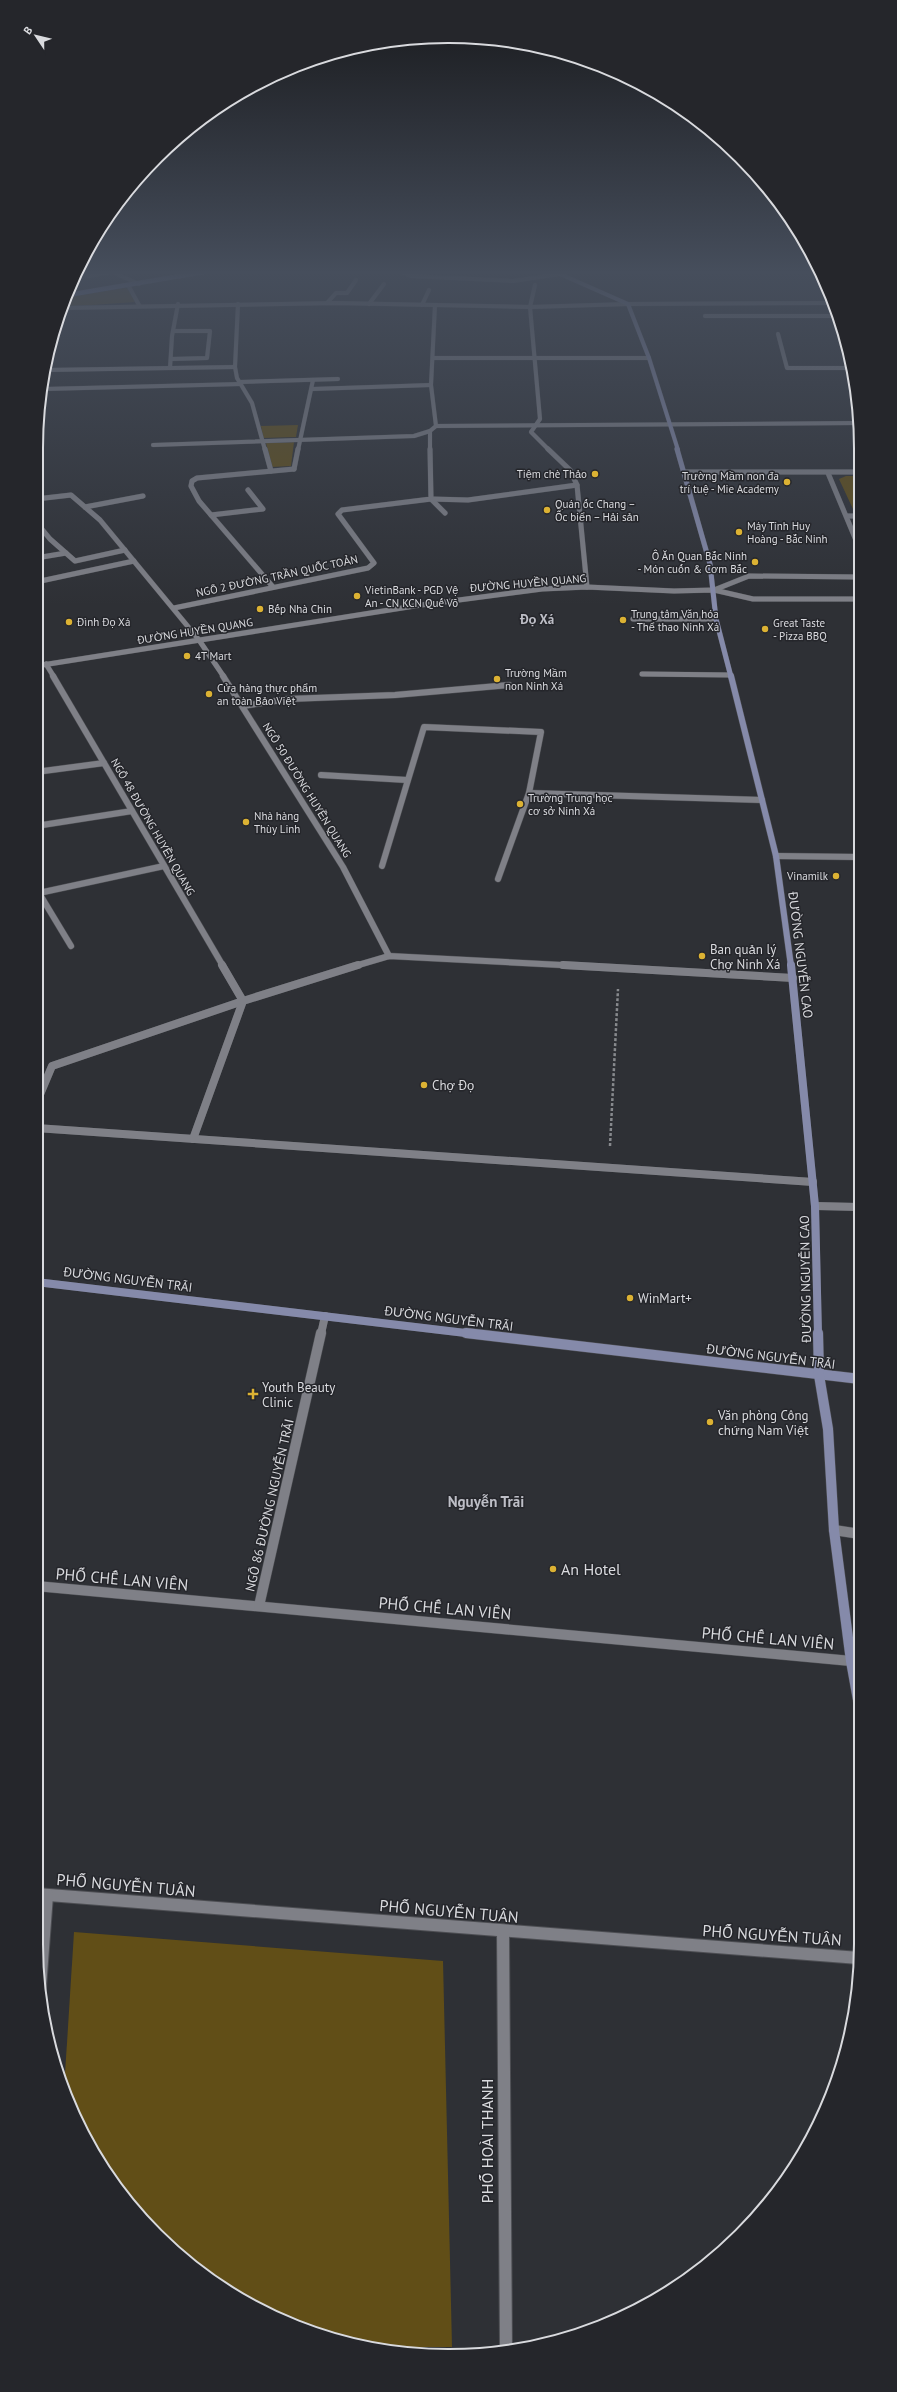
<svg xmlns="http://www.w3.org/2000/svg" width="897" height="2392" viewBox="0 0 897 2392" font-family="'PT Sans',sans-serif">
  <style>
    .green { fill: #614e17 }
    .lines { fill: none; stroke-linecap: round; stroke-linejoin: round }
    .service-far3-casing { stroke: #4d4e53; stroke-width: 4.5 }
    .service-far2-casing { stroke: #4d4e53; stroke-width: 5.5 }
    .service-far1-casing { stroke: #4d4e53; stroke-width: 7 }
    .service-casing { stroke: #4d4e53; stroke-width: 8 }
    .minor-far5-casing { stroke: #4d4e53; stroke-width: 4.5 }
    .minor-far4-casing { stroke: #4d4e53; stroke-width: 5.5 }
    .minor-far3-casing { stroke: #4d4e53; stroke-width: 7 }
    .minor-far2-casing { stroke: #4d4e53; stroke-width: 8 }
    .minor-far1-casing { stroke: #4d4e53; stroke-width: 11 }
    .minor-casing { stroke: #4d4e53; stroke-width: 14 }
    .tertiary-far1-casing { stroke: #4d4e53; stroke-width: 5.5 }
    .tertiary-casing { stroke: #4d4e53; stroke-width: 7 }
    .secondary-far4-casing { stroke: #4d4e53; stroke-width: 4.5 }
    .secondary-far3-casing { stroke: #4d4e53; stroke-width: 5.5 }
    .secondary-far2-casing { stroke: #4d4e53; stroke-width: 7 }
    .secondary-far1-casing { stroke: #4d4e53; stroke-width: 8 }
    .secondary-casing { stroke: #4d4e53; stroke-width: 11 }
    .primary-casing { stroke: #4d4e53; stroke-width: 5 }
    .path { stroke: #87898d; stroke-width: 2.5; stroke-dasharray: 3 2; stroke-linecap: butt }
    .service-far3 { stroke: #7f8087; stroke-width: 4 }
    .service-far2 { stroke: #7f8087; stroke-width: 5 }
    .service-far1 { stroke: #7f8087; stroke-width: 6 }
    .service { stroke: #7f8087; stroke-width: 8 }
    .minor-far5 { stroke: #7f8087; stroke-width: 4 }
    .minor-far4 { stroke: #7f8087; stroke-width: 5 }
    .minor-far3 { stroke: #7f8087; stroke-width: 6 }
    .minor-far2 { stroke: #7f8087; stroke-width: 8 }
    .minor-far1 { stroke: #7f8087; stroke-width: 10 }
    .minor { stroke: #7f8087; stroke-width: 12 }
    .tertiary-far1 { stroke: #7f8087; stroke-width: 5 }
    .tertiary { stroke: #7f8087; stroke-width: 6 }
    .secondary-far4 { stroke: #858aaa; stroke-width: 4 }
    .secondary-far3 { stroke: #858aaa; stroke-width: 5 }
    .secondary-far2 { stroke: #858aaa; stroke-width: 6 }
    .secondary-far1 { stroke: #858aaa; stroke-width: 8 }
    .secondary { stroke: #858aaa; stroke-width: 10 }
    .primary { stroke: #8a94ce; stroke-width: 4.5 }
    .poi-dot { fill: #dcb233; stroke: #25262b; stroke-width: 1.5 }
    .labels { text-anchor: middle; stroke-width: 3; stroke-linejoin: round; paint-order: stroke }
    .far-poi-label { font-size: 11px; fill: #d9dade; stroke: #25262b; text-anchor: start }
    .far-street-label { font-size: 11px; fill: #d9dade; stroke: #25262b }
    .far-quarter-label { font-size: 13px; font-weight: bold; fill: #bdbec6; stroke: #25262b }
    .poi-label { font-size: 13px; fill: #d9dade; stroke: #25262b; text-anchor: start }
    .street-label { font-size: 13px; fill: #d9dade; stroke: #25262b }
    .quarter-label { font-size: 15px; font-weight: bold; fill: #bdbec6; stroke: #25262b }
    .near-poi-label { font-size: 16px; fill: #d9dade; stroke: #25262b; text-anchor: start }
    .near-street-label { font-size: 16px; fill: #d9dade; stroke: #25262b }
    .rim { fill: none; stroke: #d9dade; stroke-width: 2 }
  </style>
  <rect width="100%" height="100%" fill="#2e3035"/>
  <g class="green">
    <path d="M 124,288 L 128,289 L 135,302 L 63,307 L 67,297 Z"/>
    <path d="M 298,425 L 296,437 L 263,438 L 261,426 Z"/>
    <path d="M 294,442 L 291,466 L 272,467 L 266,443 Z"/>
    <path d="M 846,476 L 858,476 L 858,510 L 853,509 L 839,479 Z"/>
    <path d="M 74,1932 L 443,1961 L 452,2347 L 371,2347 L 316,2334 L 242,2301 L 197,2271 L 138,2215 L 91,2150 L 64,2090 Z"/>
  </g>
  <g class="lines">
    <defs>
      <g id="service-far3">
        <path d="M 108,270 L 139,284"/>
        <path d="M 77,271 L 88,276 L 111,272"/>
        <path d="M 327,303 L 336,293 L 347,293 L 356,280"/>
        <path d="M 369,304 L 384,284"/>
        <path d="M 422,305 L 429,290"/>
        <path d="M 705,316 L 836,316"/>
        <path d="M 778,334 L 787,368 L 850,368"/>
        <path d="M 171,359 L 207,358 L 210,331 L 173,331"/>
        <path d="M 240,382 L 338,379"/>
        <path d="M 312,389 L 431,385"/>
      </g>
      <g id="service-far2">
        <path d="M 431,499 L 445,513"/>
        <path d="M 85,507 L 143,496"/>
        <path d="M 211,515 L 263,509 L 248,490"/>
        <path d="M 36,522 L 50,539 L 75,561 L 125,550"/>
        <path d="M 36,558 L 66,553"/>
        <path d="M 36,582 L 134,561"/>
        <path d="M 273,587 L 199,501 L 191,486 L 192,481 L 197,478 L 294,469"/>
        <path d="M 633,619 L 716,619"/>
        <path d="M 642,674 L 731,675"/>
      </g>
      <g id="service-far1">
        <path d="M 243,706 L 288,699 L 395,695 L 509,685"/>
        <path d="M 36,772 L 104,763"/>
        <path d="M 321,775 L 407,780"/>
        <path d="M 36,826 L 132,811"/>
        <path d="M 382,866 L 424,727 L 541,732 L 529,793"/>
        <path d="M 498,879 L 529,793 L 762,800"/>
        <path d="M 71,946 L 39,893 L 164,866"/>
        <path d="M 355,966 L 389,956 L 581,966"/>
      </g>
      <g id="service">
        <path d="M 563,965 L 793,978"/>
        <path d="M 36,1104 L 52,1066 L 243,1001 L 358,965"/>
        <path d="M 36,1128 L 813,1182"/>
        <path d="M 193,1139 L 243,1001"/>
      </g>
      <g id="minor-far5">
        <path d="M 177,270 L 180,277"/>
        <path d="M 397,270 L 411,276 L 513,281 L 559,274"/>
        <path d="M 128,285 L 139,305"/>
        <path d="M 535,285 L 530,307 L 540,419 L 531,432 L 549,450"/>
        <path d="M 238,304 L 235,367 L 237,378 L 252,403 L 265,450"/>
        <path d="M 435,305 L 431,385 L 436,426"/>
        <path d="M 63,308 L 336,303 L 530,307 L 628,304 L 833,303"/>
        <path d="M 433,358 L 649,358"/>
        <path d="M 170,368 L 172,336 L 178,304"/>
        <path d="M 46,370 L 235,367"/>
        <path d="M 44,389 L 241,384"/>
        <path d="M 430,431 L 430,450"/>
        <path d="M 153,445 L 414,436 L 430,431 L 436,426 L 858,423"/>
        <path d="M 298,450 L 313,380"/>
      </g>
      <g id="minor-far4">
        <path d="M 265,449 L 271,471"/>
        <path d="M 548,449 L 570,470 L 577,485 L 587,587"/>
        <path d="M 294,469 L 298,449"/>
        <path d="M 684,472 L 858,472"/>
        <path d="M 828,473 L 858,545"/>
        <path d="M 36,499 L 71,495 L 100,520 L 199,640 L 224,677"/>
        <path d="M 431,499 L 468,500 L 577,485"/>
        <path d="M 847,516 L 858,516"/>
        <path d="M 174,608 L 368,568 L 374,563 L 338,514 L 342,510 L 431,499 L 430,449"/>
        <path d="M 46,664 L 54,677"/>
      </g>
      <g id="minor-far3">
        <path d="M 53,676 L 223,966"/>
        <path d="M 223,676 L 343,867 L 389,956"/>
      </g>
      <g id="minor-far2">
        <path d="M 222,965 L 243,1001"/>
        <path d="M 815,1206 L 859,1207"/>
        <path d="M 321,1334 L 325,1316"/>
      </g>
      <g id="minor-far1">
        <path d="M 834,1530 L 860,1534"/>
        <path d="M 36,1586 L 851,1661"/>
        <path d="M 259,1606 L 321,1333"/>
      </g>
      <g id="minor">
        <path d="M 36,1894 L 859,1958"/>
        <path d="M 503,1932 L 506,2350"/>
        <path d="M 40,1988 L 47,1895"/>
      </g>
      <g id="tertiary-far1">
        <path d="M 714,590 L 749,576 L 858,577"/>
        <path d="M 36,666 L 421,605 L 542,589 L 587,587 L 674,591 L 714,590 L 753,599 L 858,599"/>
      </g>
      <path id="tertiary" d="M 776,856 L 859,857"/>
      <path id="secondary-far4" d="M 551,270 L 628,304 L 649,358 L 678,450"/>
      <path id="secondary-far3" d="M 677,449 L 710,564 L 716,619 L 731,677"/>
      <path id="secondary-far2" d="M 731,676 L 776,856 L 791,966"/>
      <g id="secondary-far1">
        <path d="M 791,965 L 815,1206 L 818,1334"/>
        <path d="M 36,1282 L 474,1334"/>
      </g>
      <g id="secondary">
        <path d="M 466,1333 L 860,1379"/>
        <path d="M 818,1333 L 819,1375 L 828,1429 L 834,1530 L 851,1661 L 860,1711"/>
      </g>
      <path id="primary" d="M 68,295 L 215,270"/>
    </defs>
    <use href="#service-far3" class="service-far3-casing"/>
    <use href="#service-far2" class="service-far2-casing"/>
    <use href="#service-far1" class="service-far1-casing"/>
    <use href="#service" class="service-casing"/>
    <use href="#minor-far5" class="minor-far5-casing"/>
    <use href="#minor-far4" class="minor-far4-casing"/>
    <use href="#minor-far3" class="minor-far3-casing"/>
    <use href="#minor-far2" class="minor-far2-casing"/>
    <use href="#minor-far1" class="minor-far1-casing"/>
    <use href="#minor" class="minor-casing"/>
    <use href="#tertiary-far1" class="tertiary-far1-casing"/>
    <use href="#tertiary" class="tertiary-casing"/>
    <use href="#secondary-far4" class="secondary-far4-casing"/>
    <use href="#secondary-far3" class="secondary-far3-casing"/>
    <use href="#secondary-far2" class="secondary-far2-casing"/>
    <use href="#secondary-far1" class="secondary-far1-casing"/>
    <use href="#secondary" class="secondary-casing"/>
    <use href="#primary" class="primary-casing"/>
    <path class="path" d="M 610,1146 L 618,989"/>
    <use href="#service-far3" class="service-far3"/>
    <use href="#service-far2" class="service-far2"/>
    <use href="#service-far1" class="service-far1"/>
    <use href="#service" class="service"/>
    <use href="#minor-far5" class="minor-far5"/>
    <use href="#minor-far4" class="minor-far4"/>
    <use href="#minor-far3" class="minor-far3"/>
    <use href="#minor-far2" class="minor-far2"/>
    <use href="#minor-far1" class="minor-far1"/>
    <use href="#minor" class="minor"/>
    <use href="#tertiary-far1" class="tertiary-far1"/>
    <use href="#tertiary" class="tertiary"/>
    <use href="#secondary-far4" class="secondary-far4"/>
    <use href="#secondary-far3" class="secondary-far3"/>
    <use href="#secondary-far2" class="secondary-far2"/>
    <use href="#secondary-far1" class="secondary-far1"/>
    <use href="#secondary" class="secondary"/>
    <use href="#primary" class="primary"/>
  </g>
  <linearGradient id="sky" x2="0" y2="1"><stop stop-color="#191a1d"/><stop offset="0.45" stop-color="#464e5c"/><stop offset="1" stop-color="#464e5c" stop-opacity="0"/></linearGradient>
  <rect width="897" height="605" fill="url(#sky)"/>
  <g class="poi-dot">
    <circle cx="595" cy="474" r="4"/>
    <circle cx="787" cy="482" r="4"/>
    <circle cx="547" cy="510" r="4"/>
    <circle cx="739" cy="532" r="4"/>
    <circle cx="755" cy="562" r="4"/>
    <circle cx="357" cy="596" r="4"/>
    <circle cx="260" cy="609" r="4"/>
    <circle cx="623" cy="620" r="4"/>
    <circle cx="69" cy="622" r="4"/>
    <circle cx="765" cy="629" r="4"/>
    <circle cx="187" cy="656" r="4"/>
    <circle cx="497" cy="679" r="4"/>
    <circle cx="209" cy="694" r="4"/>
    <circle cx="520" cy="804" r="4"/>
    <circle cx="246" cy="822" r="4"/>
    <circle cx="836" cy="876" r="4"/>
    <circle cx="702" cy="956" r="4"/>
    <circle cx="424" cy="1085" r="4"/>
    <circle cx="630" cy="1298" r="4"/>
    <path d="M251 1388h4v4h4v4h-4v4h-4v-4h-4v-4h4z"/>
    <circle cx="710" cy="1422" r="4"/>
    <circle cx="553" cy="1569" r="4"/>
  </g>
  <g class="labels">
    <g class="far-poi-label">
      <text x="587" y="478" text-anchor="end">Tiệm chè Thảo</text>
      <text x="779" y="480" text-anchor="end">Trường Mầm non đa<tspan x="779" dy="13">trí tuệ - Mie Academy</tspan></text>
      <text x="555" y="508">Quán ốc Chang –<tspan x="555" dy="13">Ốc biển – Hải sản</tspan></text>
      <text x="747" y="530">Máy Tính Huy<tspan x="747" dy="13">Hoàng - Bắc Ninh</tspan></text>
      <text x="747" y="560" text-anchor="end">Ô Ăn Quan Bắc Ninh<tspan x="747" dy="13">- Món cuốn &amp; Cơm Bắc</tspan></text>
      <text x="365" y="594">VietinBank - PGD Vệ<tspan x="365" dy="13">An - CN KCN Quế Võ</tspan></text>
      <text x="268" y="613">Bếp Nhà Chin</text>
      <text x="631" y="618">Trung tâm Văn hóa<tspan x="631" dy="13">- Thể thao Ninh Xá</tspan></text>
      <text x="77" y="626">Đình Đọ Xá</text>
      <text x="773" y="627">Great Taste<tspan x="773" dy="13">- Pizza BBQ</tspan></text>
      <text x="195" y="660">4T Mart</text>
      <text x="505" y="677">Trường Mầm<tspan x="505" dy="13">non Ninh Xá</tspan></text>
      <text x="217" y="692">Cửa hàng thực phẩm<tspan x="217" dy="13">an toàn Bảo Việt</tspan></text>
      <text x="528" y="802">Trường Trung học<tspan x="528" dy="13">cơ sở Ninh Xá</tspan></text>
      <text x="254" y="820">Nhà hàng<tspan x="254" dy="13">Thùy Linh</tspan></text>
      <text x="828" y="880" text-anchor="end">Vinamilk</text>
    </g>
    <g class="far-street-label">
      <text transform="translate(277 576) rotate(-12)" y="4">NGÕ 2 ĐƯỜNG TRẦN QUỐC TOẢN</text>
      <text transform="translate(528 583) rotate(-5)" y="4">ĐƯỜNG HUYỀN QUANG</text>
      <text transform="translate(195 631) rotate(-9)" y="4">ĐƯỜNG HUYỀN QUANG</text>
      <text transform="translate(307 790) rotate(58)" y="4">NGÕ 50 ĐƯỜNG HUYỀN QUANG</text>
      <text transform="translate(153 827) rotate(60)" y="4">NGÕ 48 ĐƯỜNG HUYỀN QUANG</text>
    </g>
    <g class="far-quarter-label">
      <text x="537" y="624">Đọ Xá</text>
    </g>
    <g class="poi-label">
      <text x="710" y="954">Ban quản lý<tspan x="710" dy="15">Chợ Ninh Xá</tspan></text>
      <text x="432" y="1090">Chợ Đọ</text>
      <text x="638" y="1303">WinMart+</text>
      <text x="262" y="1392">Youth Beauty<tspan x="262" dy="15">Clinic</tspan></text>
      <text x="718" y="1420">Văn phòng Công<tspan x="718" dy="15">chứng Nam Việt</tspan></text>
    </g>
    <g class="street-label">
      <text transform="translate(801 955) rotate(83)" y="5">ĐƯỜNG NGUYỄN CAO</text>
      <text transform="translate(128 1279) rotate(7)" y="5">ĐƯỜNG NGUYỄN TRÃI</text>
      <text transform="translate(805 1279) rotate(-91)" y="5">ĐƯỜNG NGUYỄN CAO</text>
      <text transform="translate(449 1318) rotate(7)" y="5">ĐƯỜNG NGUYỄN TRÃI</text>
      <text transform="translate(771 1356) rotate(7)" y="5">ĐƯỜNG NGUYỄN TRÃI</text>
      <text transform="translate(269 1505) rotate(-77)" y="5">NGÕ 86 ĐƯỜNG NGUYỄN TRÃI</text>
    </g>
    <g class="quarter-label">
      <text x="486" y="1507">Nguyễn Trãi</text>
    </g>
    <g class="near-poi-label">
      <text x="561" y="1575">An Hotel</text>
    </g>
    <g class="near-street-label">
      <text transform="translate(122 1579) rotate(5)" y="6">PHỐ CHẾ LAN VIÊN</text>
      <text transform="translate(445 1608) rotate(5)" y="6">PHỐ CHẾ LAN VIÊN</text>
      <text transform="translate(768 1638) rotate(5)" y="6">PHỐ CHẾ LAN VIÊN</text>
      <text transform="translate(126 1885) rotate(5)" y="6">PHỐ NGUYỄN TUÂN</text>
      <text transform="translate(449 1911) rotate(5)" y="6">PHỐ NGUYỄN TUÂN</text>
      <text transform="translate(772 1935) rotate(4)" y="6">PHỐ NGUYỄN TUÂN</text>
      <text transform="translate(487 2141) rotate(-90)" y="6">PHỐ HOÀI THANH</text>
    </g>
  </g>
  <path d="M0 0H897V2392H0ZM448 43H449A405 405 0 0 1 854 448V1944A405 405 0 0 1 449 2349H448A405 405 0 0 1 43 1944V448A405 405 0 0 1 448 43Z" fill="#25262b" fill-rule="evenodd"/>
  <path class="rim" d="M448 43H449A405 405 0 0 1 854 448V1944A405 405 0 0 1 449 2349H448A405 405 0 0 1 43 1944V448A405 405 0 0 1 448 43Z"/>
  <g transform="translate(36 36) rotate(305)" stroke="#25262b" stroke-width="3" paint-order="stroke">
  <path d="M0-3L7 15L0 10L-7 15Z" fill="#d9dade"/>
  <text y="-6" font-size="11" font-weight="bold" text-anchor="middle" fill="#d9dade">B</text>
  </g>
</svg>
